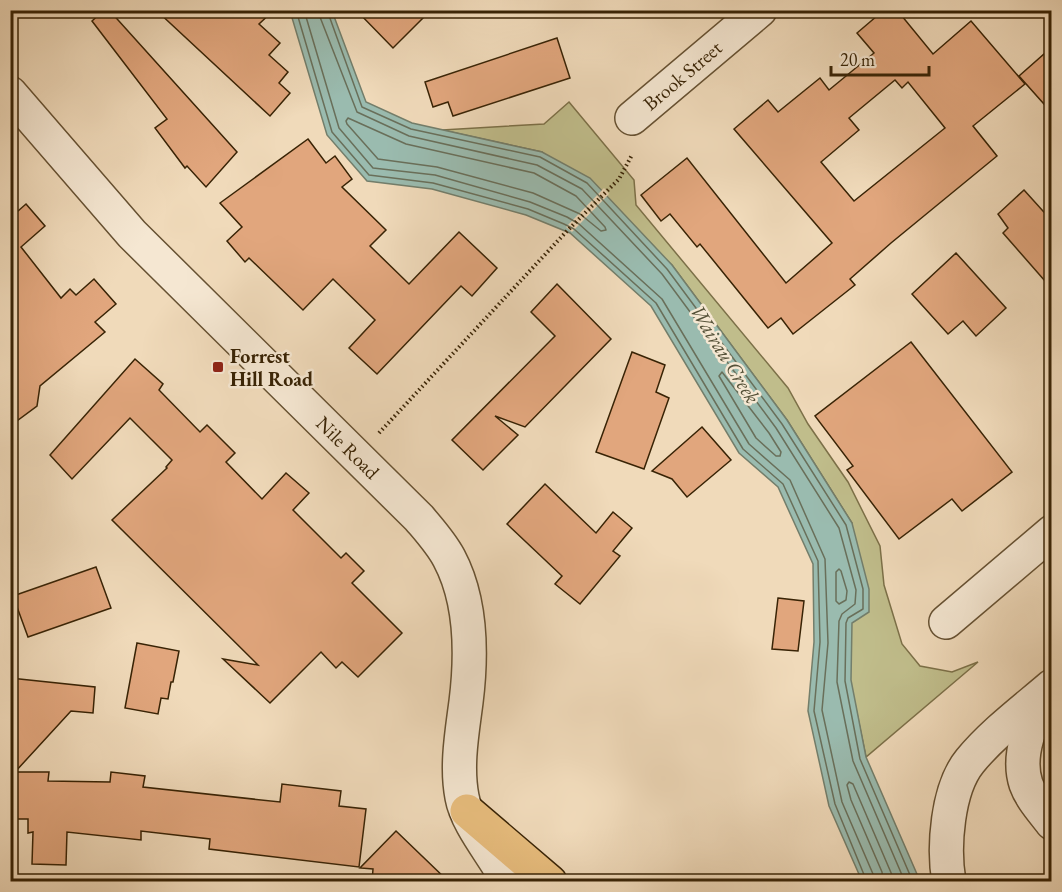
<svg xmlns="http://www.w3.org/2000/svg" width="1062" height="892" viewBox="0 0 1062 892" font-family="'EB Garamond',serif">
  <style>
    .green { fill: #c0bd8b; stroke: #7c7048; stroke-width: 1.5 }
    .water { fill: #9abbaf; stroke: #737e6b; stroke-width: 1.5 }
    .pier { fill: #f0daba }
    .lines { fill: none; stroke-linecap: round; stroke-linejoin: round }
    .shore { stroke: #696f5a; stroke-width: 1.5 }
    .building { fill: #e1a67d; stroke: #382305; stroke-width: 1.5; fill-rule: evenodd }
    .minor-casing { stroke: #665132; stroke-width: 36 }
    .major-casing { stroke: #382305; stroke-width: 36 }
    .path { stroke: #382305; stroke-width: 4; stroke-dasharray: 1.5 3; stroke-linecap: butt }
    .minor { stroke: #f5e7d2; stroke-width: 33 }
    .major { stroke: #e8bd7d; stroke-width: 33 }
    .poi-dot { fill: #8f2418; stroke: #f5e7d2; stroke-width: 2 }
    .labels { text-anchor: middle; stroke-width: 5; stroke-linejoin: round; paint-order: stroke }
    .street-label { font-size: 20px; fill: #382305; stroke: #f5e7d2 }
    .poi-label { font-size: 20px; font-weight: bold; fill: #382305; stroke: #f5e7d2; text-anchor: start }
    .water-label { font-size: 21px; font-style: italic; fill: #555138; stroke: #f5e7d2 }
  </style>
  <rect width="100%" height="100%" fill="#f0daba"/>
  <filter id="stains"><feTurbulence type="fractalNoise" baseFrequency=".00333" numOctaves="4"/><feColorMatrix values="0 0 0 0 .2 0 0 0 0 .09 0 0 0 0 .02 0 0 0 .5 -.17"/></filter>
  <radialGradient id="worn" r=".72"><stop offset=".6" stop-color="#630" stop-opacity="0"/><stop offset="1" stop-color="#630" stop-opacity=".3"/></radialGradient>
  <path class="green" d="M 569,102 L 634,180 L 636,205 L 788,388 L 808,424 L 848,482 L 880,546 L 884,585 L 902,644 L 920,666 L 952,672 L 978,662 L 866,757 L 850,680 L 852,523 L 787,420 L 672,265 L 542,152 L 442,130 L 544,124 Z"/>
  <path class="water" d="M 290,11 L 332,11 L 366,102 L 412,123 L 542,152 L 590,178 L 672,265 L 787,420 L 852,523 L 869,589 L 869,612 L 852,623 L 851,680 L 866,757 L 920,881 L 862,881 L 829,806 L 808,711 L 814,642 L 813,564 L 778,487 L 739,453 L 651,306 L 570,233 L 526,215 L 432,189 L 367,181 L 327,135 Z"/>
  <path class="pier" d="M 604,188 L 609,194 L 572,232 L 566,227 Z"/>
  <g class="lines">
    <g class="shore">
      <path d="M 296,10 L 332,132 L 369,175 L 433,183 L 528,209 L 564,224 L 574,229 L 656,303 L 743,449 L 783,484 L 818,561 L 820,642 L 814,711 L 835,804 L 867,882"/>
      <path d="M 304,10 L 339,128 L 373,168 L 435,175 L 530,202 L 567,217 L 579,224 L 662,299 L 749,444 L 790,480 L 825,559 L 828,643 L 822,710 L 842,802 L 873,874 L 874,882"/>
      <path d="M 319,10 L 320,17 L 357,112 L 409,136 L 537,165 L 582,189 L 662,274 L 776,428 L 839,528 L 856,590 L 855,604 L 842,614 L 839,621 L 837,682 L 853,761 L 905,882"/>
      <path d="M 327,10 L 362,107 L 411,129 L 540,157 L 587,183 L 667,269 L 782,424 L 846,525 L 863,589 L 863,609 L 848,618 L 846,623 L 845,681 L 860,759 L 913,882"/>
      <path d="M 348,118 L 406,144 L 534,173 L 576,196 L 605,227 L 606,230 L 601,231 L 580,214 L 533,193 L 437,167 L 378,159 L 347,124 L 346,121 Z"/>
      <path d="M 722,372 L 769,433 L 781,452 L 780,456 L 776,456 L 756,438 L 719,376 Z"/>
      <path d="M 839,569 L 841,571 L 847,591 L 846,600 L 839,604 L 836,601 L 836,572 Z"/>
      <path d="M 883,882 L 882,872 L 851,800 L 847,785 L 849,782 L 853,784 L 895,882"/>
    </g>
  </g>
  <g class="building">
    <path d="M 104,10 L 109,10 L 237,152 L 206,187 L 187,166 L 185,168 L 155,128 L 167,119 L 92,21 Z"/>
    <path d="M 156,10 L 274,10 L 259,24 L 280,43 L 269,55 L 288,72 L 279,83 L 290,93 L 270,116 Z"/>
    <path d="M 356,10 L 431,10 L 393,48 Z"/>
    <path d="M 884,10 L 897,10 L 933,54 L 971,21 L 1025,84 L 973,126 L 997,156 L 891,243 L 850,279 L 855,285 L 793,334 L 781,318 L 768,328 L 700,244 L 697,247 L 670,214 L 661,221 L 641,195 L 687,158 L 786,283 L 832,243 L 734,129 L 768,100 L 778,112 L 820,78 L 829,90 L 874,53 L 857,33 ZM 895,80 L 902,88 L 908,82 L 945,128 L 854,201 L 821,162 L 859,130 L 849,118 Z"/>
    <path d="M 557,38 L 570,78 L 453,116 L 448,102 L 433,107 L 425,82 Z"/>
    <path d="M 1052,47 L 1052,113 L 1019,76 Z"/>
    <path d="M 308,139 L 326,163 L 335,156 L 352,179 L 342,187 L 386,230 L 370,246 L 409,284 L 459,232 L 497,268 L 472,296 L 461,286 L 377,374 L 349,348 L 375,320 L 333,279 L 303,310 L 249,258 L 245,262 L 227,241 L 242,227 L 220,203 Z"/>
    <path d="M 1024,190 L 1052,221 L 1052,289 L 1003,233 L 1008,228 L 998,214 Z"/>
    <path d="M 26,204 L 45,226 L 21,247 L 61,298 L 70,289 L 76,295 L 94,279 L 116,304 L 95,322 L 105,332 L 40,386 L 37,406 L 10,426 L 10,218 Z"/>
    <path d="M 956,253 L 1006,308 L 976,336 L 963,321 L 948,334 L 912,294 Z"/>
    <path d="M 557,284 L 611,339 L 525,427 L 495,416 L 518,435 L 483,470 L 452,440 L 555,336 L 531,312 Z"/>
    <path d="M 911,342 L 1012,472 L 962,511 L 952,499 L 899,539 L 847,470 L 853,466 L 815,416 Z"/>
    <path d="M 632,352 L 665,365 L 656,392 L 669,398 L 644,469 L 596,452 Z"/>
    <path d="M 135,359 L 163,384 L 159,390 L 200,432 L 207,425 L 235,453 L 226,462 L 262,499 L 286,473 L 309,493 L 293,510 L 341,558 L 346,553 L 364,571 L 352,583 L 402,633 L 358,677 L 342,662 L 336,668 L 321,652 L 270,703 L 223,659 L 258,665 L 112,520 L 167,468 L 166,467 L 172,460 L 130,418 L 72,479 L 50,455 Z"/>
    <path d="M 702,427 L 731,460 L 687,497 L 672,479 L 652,471 Z"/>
    <path d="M 545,484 L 596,533 L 613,512 L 632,528 L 613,551 L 620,556 L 580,604 L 555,584 L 562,576 L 507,524 Z"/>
    <path d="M 96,567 L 111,608 L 28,637 L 13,596 Z"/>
    <path d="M 778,598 L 804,601 L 798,651 L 772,649 Z"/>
    <path d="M 137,643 L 179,651 L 173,682 L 171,682 L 168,699 L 161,698 L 158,714 L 125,708 Z"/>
    <path d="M 10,678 L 95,687 L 93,713 L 71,711 L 15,772 L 49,772 L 48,781 L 110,782 L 111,772 L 145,776 L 143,787 L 280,802 L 282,784 L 341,791 L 339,806 L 366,809 L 359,867 L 209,849 L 210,839 L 141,831 L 141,840 L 67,832 L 66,865 L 32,864 L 33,832 L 28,833 L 28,819 L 10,819 Z"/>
    <path d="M 396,831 L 449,882 L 372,882 L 373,869 L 360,868 Z"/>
  </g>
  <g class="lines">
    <defs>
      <g id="minor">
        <path id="s1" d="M 10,93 L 132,234 L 419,518 C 430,531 441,543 449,558 C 472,601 472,654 466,702 C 462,733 456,766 462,797 C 467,825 495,856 508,882"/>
        <path id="s2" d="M 632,118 L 760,10"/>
        <path d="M 946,622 L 1052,532"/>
        <path d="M 1045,695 C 1032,721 1016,754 1026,784 C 1031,798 1043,811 1052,823"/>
        <path d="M 949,882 C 943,848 947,789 970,761 C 993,733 1024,710 1052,686"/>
      </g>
      <path id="major" d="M 467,811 L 550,882"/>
    </defs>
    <use href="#minor" class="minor-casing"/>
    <use href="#major" class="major-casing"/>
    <path class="path" d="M 379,433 L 566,232 L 619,179 L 632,155"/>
    <use href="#minor" class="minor"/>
    <use href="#major" class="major"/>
  </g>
  <rect class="poi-dot" x="212" y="361" width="12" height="12" rx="3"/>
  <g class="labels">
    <g class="street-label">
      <text dy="7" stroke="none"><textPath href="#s2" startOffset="66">Brook Street</textPath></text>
      <text dy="7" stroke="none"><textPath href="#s1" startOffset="490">Nile Road</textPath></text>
    </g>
    <g class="poi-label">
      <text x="230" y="363">Forrest<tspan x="230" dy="23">Hill Road</tspan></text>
    </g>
    <g class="water-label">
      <text transform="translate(725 354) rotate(58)" y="7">Wairau Creek</text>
    </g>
  </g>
  <rect width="1062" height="892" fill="none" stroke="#f0daba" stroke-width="36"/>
  <rect x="12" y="12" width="1038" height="868" fill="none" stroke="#382305" stroke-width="3"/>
  <rect x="18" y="18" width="1026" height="856" fill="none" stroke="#382305" stroke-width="1.5"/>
  <path d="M831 66v9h98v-9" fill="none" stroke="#382305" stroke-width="3"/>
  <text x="840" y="66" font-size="18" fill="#382305" stroke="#f5e7d2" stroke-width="4.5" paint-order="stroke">20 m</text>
  <rect width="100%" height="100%" filter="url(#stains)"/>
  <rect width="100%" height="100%" fill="url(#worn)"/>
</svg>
